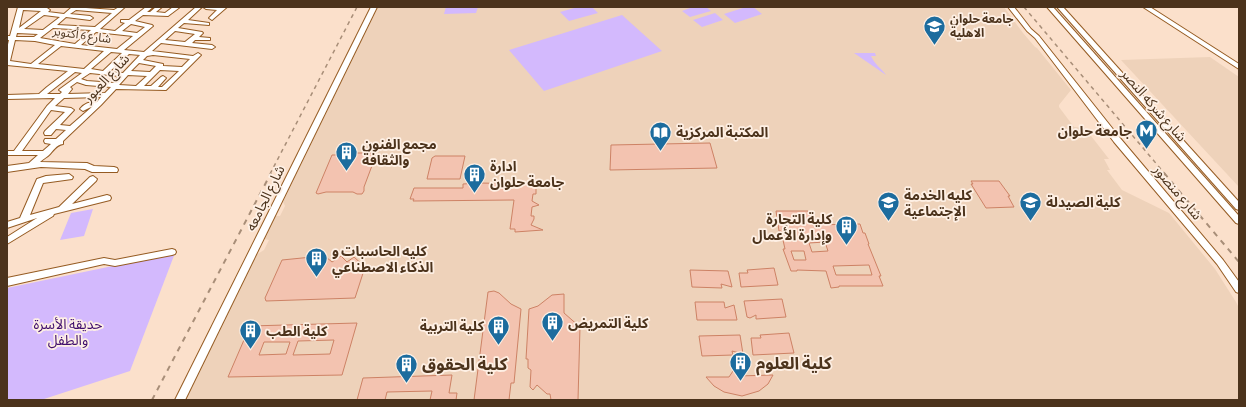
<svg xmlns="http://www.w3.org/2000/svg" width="1246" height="407" viewBox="0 0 1246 407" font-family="'Alegreya Sans','Noto Sans Arabic',sans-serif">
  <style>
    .built { fill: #eed2ba }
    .green { fill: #d3b9fd }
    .building { fill: #f3c3b0; stroke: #cd8265; fill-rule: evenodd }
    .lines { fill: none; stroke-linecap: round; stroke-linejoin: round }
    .minor-casing { stroke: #955b22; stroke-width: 2 }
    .minor { fill: #fff; fill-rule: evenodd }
    .rail-far1 { stroke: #a88e78; stroke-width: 1.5; stroke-dasharray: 4 4; stroke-linecap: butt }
    .rail { stroke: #a88e78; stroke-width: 2; stroke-dasharray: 5.5 5.5; stroke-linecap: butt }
    .labels { text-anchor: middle; stroke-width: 3.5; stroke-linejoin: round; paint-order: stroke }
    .far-poi-label { font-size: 12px; font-weight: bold; fill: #4c331c; stroke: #fef0e5; text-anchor: start }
    .far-street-label { font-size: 12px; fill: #4c331c; stroke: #fef0e5 }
    .street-label { font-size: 14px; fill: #4c331c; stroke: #fef0e5 }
    .poi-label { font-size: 14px; font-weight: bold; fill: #4c331c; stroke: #fef0e5; text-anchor: start }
    .park-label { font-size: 14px; fill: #3f0d6c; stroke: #fef0e5 }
    .near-poi-label { font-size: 17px; font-weight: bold; fill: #4c331c; stroke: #fef0e5; text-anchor: start }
  </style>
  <rect width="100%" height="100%" fill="#fbe0cb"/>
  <g class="built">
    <path d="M 378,7 L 1004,7 L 1023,33 L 1035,47 L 1037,48 L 1071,90 L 1059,105 L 1059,107 L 1074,127 L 1085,128 L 1086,130 L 1083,130 L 1088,132 L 1109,159 L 1104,159 L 1110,170 L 1107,170 L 1122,190 L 1169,213 L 1215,269 L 1236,302 L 1239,308 L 1239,400 L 185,400 L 256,255 L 264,250 L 269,240 L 264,239 L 276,216 L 280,216 L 285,206 L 283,202 Z"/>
    <path d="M 1210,57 L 1239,77 L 1239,187 L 1121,60 Z"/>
  </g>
  <g class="green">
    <path d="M 446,7 L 478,7 L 476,13 L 444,14 Z"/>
    <path d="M 578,7 L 592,7 L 598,13 L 569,21 L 560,12 Z"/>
    <path d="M 693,7 L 706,7 L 711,11 L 690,17 L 682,11 Z"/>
    <path d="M 746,7 L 753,7 L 762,14 L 735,23 L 724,14 Z"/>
    <path d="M 715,13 L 723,20 L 702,27 L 693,20 Z"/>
    <path d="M 622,15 L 662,51 L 544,91 L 509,50 Z"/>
    <path d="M 854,53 L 875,53 L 876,56 L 871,56 C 875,65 881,68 886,75 Z"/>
    <path d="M 93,209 L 84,236 L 60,240 L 71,213 Z"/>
    <path d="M 175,253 L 130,371 L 41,400 L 7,400 L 7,288 Z"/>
  </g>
  <g class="building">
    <path d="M 710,143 L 717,168 L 610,170 L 611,145 Z"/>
    <path d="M 337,153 L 374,153 L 373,155 L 376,155 L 364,187 L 364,191 L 362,194 L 357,194 L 353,192 L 326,192 L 318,194 L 316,193 L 332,155 L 336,155 Z"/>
    <path d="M 435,156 L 465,156 L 460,179 L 427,179 L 432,158 Z"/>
    <path d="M 971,181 L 999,181 L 1010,196 L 1008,196 L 1014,207 L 986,208 L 971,184 L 973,184 Z"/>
    <path d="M 479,183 L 536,184 L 536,194 L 533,194 L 532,201 L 539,205 L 532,207 L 531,216 L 534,216 L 534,219 L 531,225 L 543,230 L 515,232 L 515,229 L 510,229 L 514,200 L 413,201 L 414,199 L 410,199 L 414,188 L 463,188 L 463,184 Z"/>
    <path d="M 776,211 L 808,211 L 812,225 L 860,224 L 863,233 L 865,233 L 869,244 L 868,244 L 881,276 L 879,276 L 883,286 L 839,286 L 839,287 L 831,288 L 826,271 L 797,270 L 797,271 L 791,271 L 783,249 L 785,249 L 781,231 L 779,231 ZM 825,242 L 828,251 L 812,252 L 809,243 ZM 791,251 L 804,251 L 806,260 L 794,260 ZM 869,265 L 872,275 L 836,275 L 833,266 Z"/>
    <path d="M 341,256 L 347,262 L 354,257 L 365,267 L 355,298 L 266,301 L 265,298 L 282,260 L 312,257 L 317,263 L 326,257 L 332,262 Z"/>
    <path d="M 774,268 L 778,285 L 741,287 L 739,273 L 748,273 L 747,270 Z"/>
    <path d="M 690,270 L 728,271 L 732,287 L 721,284 L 722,288 L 692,287 Z"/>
    <path d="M 494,291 L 499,293 L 511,304 L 521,309 L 514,383 L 511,383 L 509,400 L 474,400 L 488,292 Z"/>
    <path d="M 564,294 L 564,313 L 580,327 L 578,400 L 551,400 L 550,394 L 547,394 L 537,385 L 533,390 L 530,387 L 531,370 L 528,368 L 528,359 L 526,359 L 529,309 L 538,306 L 552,295 Z"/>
    <path d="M 782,299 L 786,317 L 756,319 L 756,315 L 750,318 L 747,317 L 744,301 Z"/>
    <path d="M 695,302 L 724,302 L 725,308 L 734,305 L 737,320 L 697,320 Z"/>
    <path d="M 357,323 L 342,375 L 228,377 L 250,326 ZM 334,340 L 330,354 L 293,355 L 298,341 ZM 264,342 L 290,342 L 286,354 L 259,355 Z"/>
    <path d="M 789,333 L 794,353 L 753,355 L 751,338 L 761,338 L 760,335 Z"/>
    <path d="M 740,335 L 743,354 L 732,351 L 733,355 L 702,356 L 699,336 Z"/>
    <path d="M 733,371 L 736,372 L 737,376 L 773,375 L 768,384 L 759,391 L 742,396 L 724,392 L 714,386 L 706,377 L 729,377 Z"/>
    <path d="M 452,375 L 449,393 L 457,393 L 456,400 L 430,400 L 432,391 L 387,392 L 385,400 L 357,400 L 363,378 Z"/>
  </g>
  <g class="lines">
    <defs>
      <g id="minor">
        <path d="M 18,7 L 47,8 L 50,10 L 48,12 L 64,14 L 72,7 L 114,10 L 119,7 L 125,7 L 100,29 L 115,31 L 125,23 L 121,22 L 121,20 L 129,20 L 146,7 L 153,7 L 147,12 L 150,12 L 156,7 L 162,7 L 156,12 L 165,13 L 173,7 L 180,7 L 168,16 L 143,15 L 135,21 L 152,25 L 153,26 L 124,50 L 144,52 L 196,7 L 202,7 L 188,20 L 209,23 L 209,25 L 184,23 L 178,28 L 202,32 L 203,33 L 199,37 L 210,38 L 210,40 L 195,40 L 192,43 L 212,45 L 215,47 L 212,49 L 161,43 L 152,51 L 193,56 L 198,53 L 201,55 L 166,90 L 116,89 L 101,105 L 63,141 L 63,144 C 56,145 53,151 49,155 C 47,157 43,159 40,162 L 87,163 L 94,166 L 114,167 L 117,168 L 118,170 L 117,172 L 92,172 L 85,169 L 41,167 L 7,172 L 7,166 L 29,163 L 38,155 L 7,155 L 7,151 L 14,151 L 47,106 L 55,98 L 7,99 L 7,95 L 39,94 L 47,87 L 68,71 L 7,65 L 7,49 L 9,40 L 7,40 L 7,36 L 10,36 ZM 23,10 L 41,11 L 19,28 ZM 76,10 L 112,13 L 95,27 L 57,25 L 66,17 L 90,20 L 93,18 L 90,16 L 70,14 ZM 44,15 L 60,17 L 43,30 L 24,29 ZM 131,24 L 145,27 L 137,33 L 122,31 ZM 53,28 L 91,30 L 75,44 L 40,38 ZM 175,31 L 195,34 L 185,42 L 165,40 ZM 96,32 L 133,36 L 117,49 L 81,45 ZM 17,33 L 38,34 L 34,37 L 16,37 ZM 15,40 L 35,41 L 55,45 L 31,64 L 10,61 ZM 61,46 L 104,51 L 84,69 L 38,64 ZM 111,52 L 122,53 L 103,71 L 91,69 ZM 129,54 L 140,55 L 123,73 L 109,72 ZM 153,55 L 190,59 L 182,67 L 163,66 L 163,64 L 143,60 L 147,56 ZM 139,63 L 156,66 L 150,72 L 131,71 ZM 160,70 L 179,71 L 162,87 L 158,87 L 166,78 L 163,76 L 161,77 L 151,86 L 144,86 ZM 75,72 L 82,73 L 60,89 L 59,90 L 62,92 L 60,94 L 47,94 ZM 90,73 L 119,76 L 114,83 L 87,81 L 81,79 ZM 128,75 L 147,76 L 136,86 L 119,85 ZM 77,82 L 86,85 L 111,87 L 105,93 L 68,94 L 72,89 L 70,87 ZM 101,97 L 97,102 C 89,102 85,103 80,109 L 83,111 L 93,106 L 70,126 L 60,125 L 74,110 L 71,108 L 55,106 L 64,98 ZM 51,110 L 65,112 L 45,131 L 44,133 L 45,135 L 51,135 L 56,129 L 66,130 L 56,139 L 45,139 L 44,141 L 45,143 L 51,144 L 43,151 L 22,151 Z"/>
        <path d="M 203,7 L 227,7 L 212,20 L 209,18 L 217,10 L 206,9 Z"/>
        <path d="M 371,7 L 377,7 L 185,400 L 175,400 Z"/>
        <path d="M 1008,7 L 1014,7 L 1031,29 L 1039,36 L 1120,138 L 1223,260 L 1239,282 L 1239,293 L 1236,292 L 1217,264 L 1114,142 L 1035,38 L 1027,31 Z"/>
        <path d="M 1047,7 L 1053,7 L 1239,216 L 1239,224 L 1236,223 Z"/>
        <path d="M 1057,7 L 1063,7 L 1239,202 L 1239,210 L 1236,209 Z"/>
        <path d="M 1143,7 L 1150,7 L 1239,64 L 1239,69 Z"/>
        <path d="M 69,174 L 73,177 L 72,179 L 43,183 L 30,215 L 59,207 L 90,177 L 93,176 L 97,179 L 96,181 L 72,204 L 107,195 L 110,196 L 111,198 L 110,200 L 54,214 L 53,216 L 7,244 L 7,237 L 37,218 L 7,228 L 7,222 L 20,218 L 37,179 L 46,176 Z"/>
        <path d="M 172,249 L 175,250 L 176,252 L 175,254 L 172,255 L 115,266 L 104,264 L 7,286 L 7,278 L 104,258 L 115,260 Z"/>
      </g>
    </defs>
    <use href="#minor" class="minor-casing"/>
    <use href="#minor" class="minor"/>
    <g class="rail-far1">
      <path d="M 1024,7 L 1165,174"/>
      <path d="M 270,174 L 357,7"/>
    </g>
    <g class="rail">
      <path d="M 1164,173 L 1239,262"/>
      <path d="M 152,400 L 271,173"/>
    </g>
  </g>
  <defs>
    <symbol id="university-pin" viewBox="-11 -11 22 30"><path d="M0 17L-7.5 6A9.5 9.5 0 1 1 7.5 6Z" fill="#1c6c9e" stroke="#fef0e5"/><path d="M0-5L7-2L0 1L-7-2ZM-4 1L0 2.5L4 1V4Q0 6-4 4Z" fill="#fff"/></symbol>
    <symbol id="metro-pin" viewBox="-11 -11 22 30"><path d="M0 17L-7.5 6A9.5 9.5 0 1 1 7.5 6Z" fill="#1c6c9e" stroke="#fef0e5"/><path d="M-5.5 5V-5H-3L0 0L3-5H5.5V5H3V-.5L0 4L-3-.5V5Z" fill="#fff"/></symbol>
    <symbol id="library-pin" viewBox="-11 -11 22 30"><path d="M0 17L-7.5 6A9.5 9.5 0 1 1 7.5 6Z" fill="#1c6c9e" stroke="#fef0e5"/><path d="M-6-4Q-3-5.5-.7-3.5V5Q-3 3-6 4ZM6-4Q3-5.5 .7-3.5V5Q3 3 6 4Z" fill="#fff"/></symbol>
    <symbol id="building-pin" viewBox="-11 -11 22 30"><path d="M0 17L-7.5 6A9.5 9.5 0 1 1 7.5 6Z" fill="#1c6c9e" stroke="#fef0e5"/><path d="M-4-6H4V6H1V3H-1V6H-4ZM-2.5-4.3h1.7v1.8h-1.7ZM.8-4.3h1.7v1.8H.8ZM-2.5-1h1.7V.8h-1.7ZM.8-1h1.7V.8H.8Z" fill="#fff"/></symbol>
  </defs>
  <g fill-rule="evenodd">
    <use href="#university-pin" x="922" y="14" width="25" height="34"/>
    <use href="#metro-pin" x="1134" y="118" width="25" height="34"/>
    <use href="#library-pin" x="648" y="120" width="25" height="34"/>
    <use href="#building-pin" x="334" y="140" width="25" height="34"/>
    <use href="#building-pin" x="462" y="162" width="25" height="34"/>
    <use href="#university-pin" x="1018" y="190" width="25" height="34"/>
    <use href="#university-pin" x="876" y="190" width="25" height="34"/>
    <use href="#building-pin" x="834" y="214" width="25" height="34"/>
    <use href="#building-pin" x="304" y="246" width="25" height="34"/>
    <use href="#building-pin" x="540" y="310" width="25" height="34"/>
    <use href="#building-pin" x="486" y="314" width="25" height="34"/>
    <use href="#building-pin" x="238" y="318" width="25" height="34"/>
    <use href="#building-pin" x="728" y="350" width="25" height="34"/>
    <use href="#building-pin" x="394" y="352" width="25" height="34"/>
  </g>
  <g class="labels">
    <g class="far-poi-label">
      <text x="950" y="23">جامعة حلوان<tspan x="950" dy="14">الاهلية</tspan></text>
    </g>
    <g class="far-street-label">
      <text transform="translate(82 35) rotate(8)" y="4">شارع 6 أكتوبر</text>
    </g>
    <g class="street-label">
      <text transform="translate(106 78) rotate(-47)" y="5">شارع العبور</text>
      <text transform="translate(1154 105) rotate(49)" y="5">شارع شركه النصر</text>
      <text transform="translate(1178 192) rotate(50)" y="5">شارع منصور</text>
      <text transform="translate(265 198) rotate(-64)" y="5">شارع الجامعه</text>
    </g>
    <g class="poi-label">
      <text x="1132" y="136" text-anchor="end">جامعة حلوان</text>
      <text x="676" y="137">المكتبة المركزية</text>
      <text x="362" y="149">مجمع الفنون<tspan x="362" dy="16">والثقافة</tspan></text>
      <text x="490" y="171">ادارة<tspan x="490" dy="16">جامعة حلوان</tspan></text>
      <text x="904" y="200">كليه الخدمة<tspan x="904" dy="16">الإجتماعية</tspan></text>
      <text x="1046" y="207">كلية الصيدلة</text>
      <text x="832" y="224" text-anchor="end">كلية التجارة<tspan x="832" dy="16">وإدارة الأعمال</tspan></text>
      <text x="332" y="256">كليه الحاسبات و<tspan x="332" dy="16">الذكاء الاصطناعي</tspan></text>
      <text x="568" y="328">كلية التمريض</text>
      <text x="484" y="331" text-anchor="end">كلية التربية</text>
      <text x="266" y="336">كلية الطب</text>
    </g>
    <g class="park-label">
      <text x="68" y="329">حديقة الأسرة<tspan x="68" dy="16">والطفل</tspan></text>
    </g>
    <g class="near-poi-label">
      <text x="756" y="369">كلية العلوم</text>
      <text x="422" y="370">كلية الحقوق</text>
    </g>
  </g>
  <rect width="1246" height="407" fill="none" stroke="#4c331c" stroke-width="16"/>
</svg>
